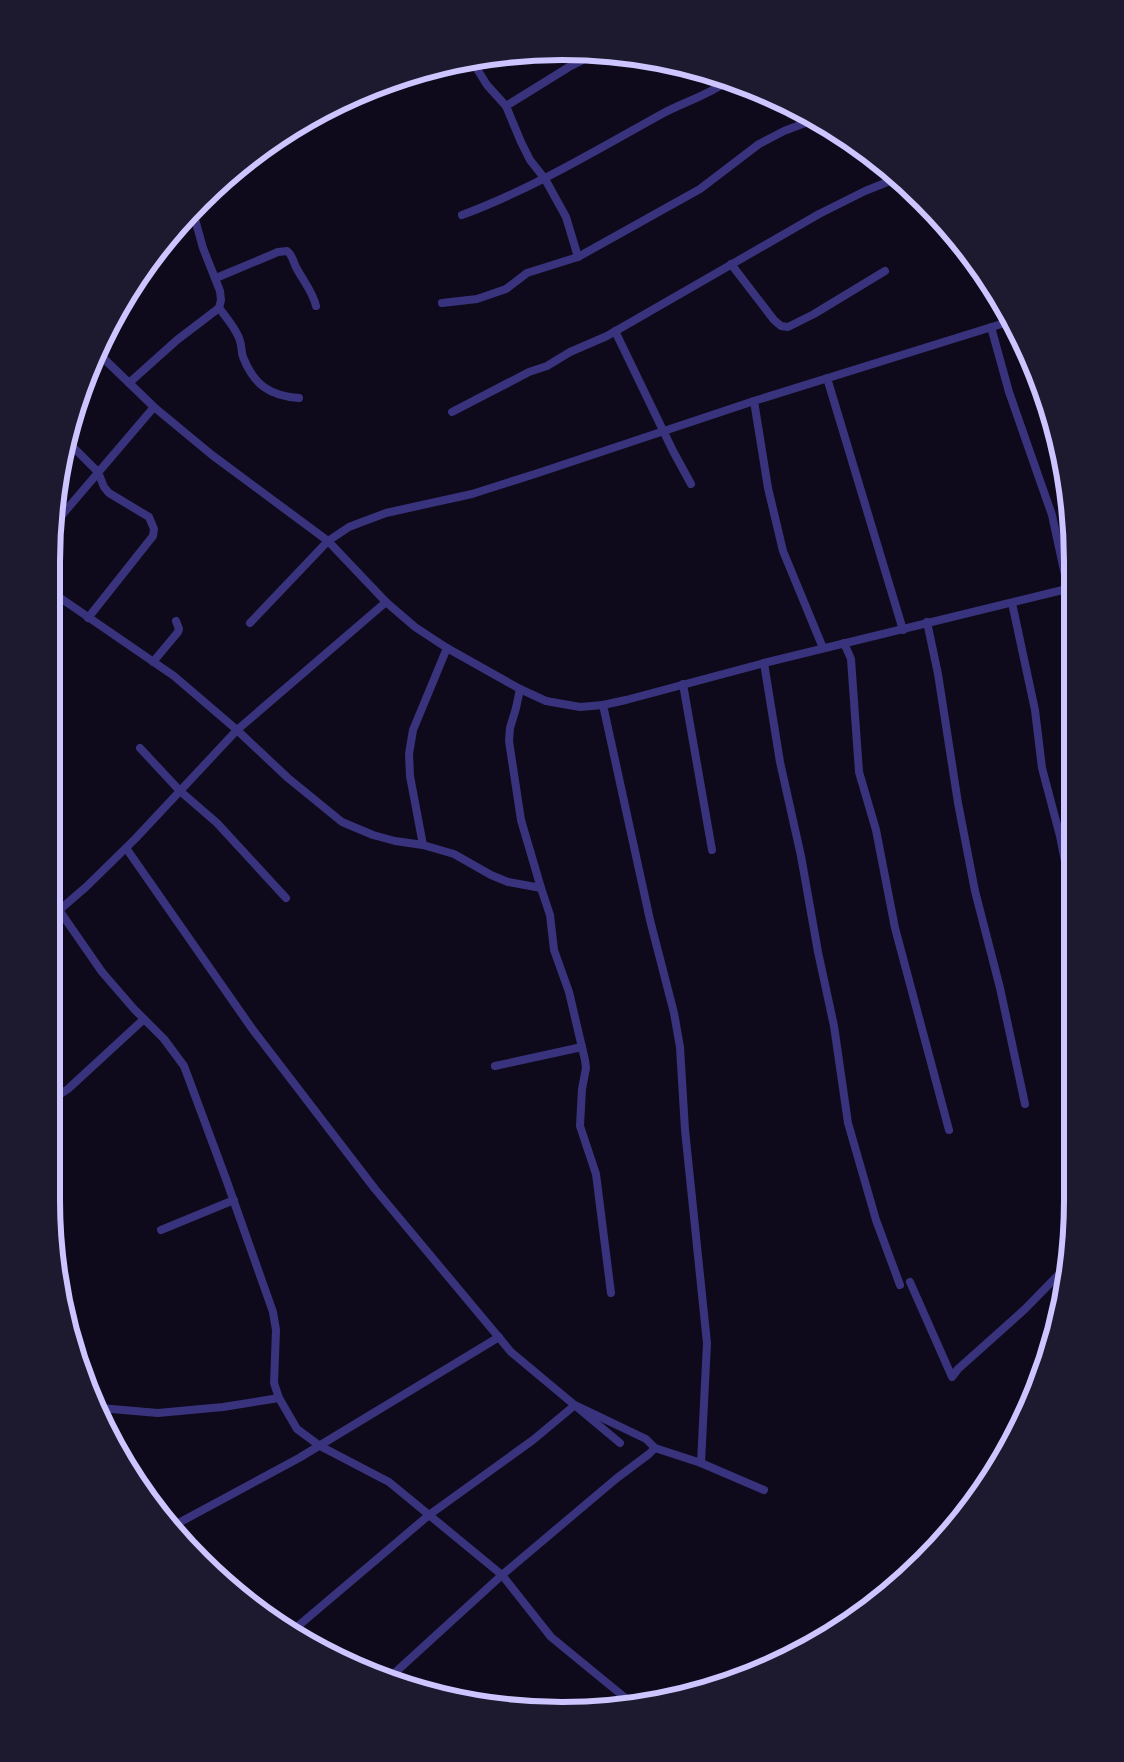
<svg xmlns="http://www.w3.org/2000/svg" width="1124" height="1762" viewBox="0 0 1124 1762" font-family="'Fira Sans Condensed',sans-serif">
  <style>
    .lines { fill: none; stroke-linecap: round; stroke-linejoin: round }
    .minor { stroke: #39337d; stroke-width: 8 }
    .rim { fill: none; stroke: #cdc5ff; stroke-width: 6 }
  </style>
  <rect width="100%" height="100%" fill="#0e0a1c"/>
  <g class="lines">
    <g class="minor">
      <path d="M 472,61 L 487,85 L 506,106 L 569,67 L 597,53"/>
      <path d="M 506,106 L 521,142 L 530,160 L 545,179 L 566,217 L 578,257"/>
      <path d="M 462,215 C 532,189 595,151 660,115 C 683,102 705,97 728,81"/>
      <path d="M 731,264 L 774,320 L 781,326 L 788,327 L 814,314 L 885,271"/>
      <path d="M 216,278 L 278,252 L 287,251 C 293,255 293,263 297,269 C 304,282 313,292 316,306"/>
      <path d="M 442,303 L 477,299 L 506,289 L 527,273 L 578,257 L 700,189 L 759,144 L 784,131 L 813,120"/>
      <path d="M 219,308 C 226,317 237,330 240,341 C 242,346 241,352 243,357 C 254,385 270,396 299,398"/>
      <path d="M 991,327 L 1009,392 L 1052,515 L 1068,589"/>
      <path d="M 615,331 L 673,451 L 691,484"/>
      <path d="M 98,353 L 154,407 L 212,455 L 328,541 L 386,602 L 415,627 L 447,648 L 520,689 L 546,701 L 580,707 L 603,705 L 626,700 L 764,663 L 1071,588"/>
      <path d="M 827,378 L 903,630"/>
      <path d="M 129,383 L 177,340 L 219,308 L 221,300 L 220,291 L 203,248 L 193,212"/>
      <path d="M 754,401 L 768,488 L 783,551 L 823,648"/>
      <path d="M 452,412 L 529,372 L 547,366 L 570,352 L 607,336 L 819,214 L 865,191 L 895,179"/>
      <path d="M 70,444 L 98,472 L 104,487 L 109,493 L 149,517 L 154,529 L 153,536 L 88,618"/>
      <path d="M 56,522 L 154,407"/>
      <path d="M 56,595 L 174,676 L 237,730 L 288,778 L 342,822 L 373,835 L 395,841 L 423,845 L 454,854 L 491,875 L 508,882 L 541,888 L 521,820 L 509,741 L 510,728 L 516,708 L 520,689"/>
      <path d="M 1012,603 L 1035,710 L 1042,768 L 1060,836 L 1070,887"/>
      <path d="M 927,622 L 938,674 L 958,803 L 975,891 L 1000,988 L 1025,1104"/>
      <path d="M 250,623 L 328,541 L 349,527 L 362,522 L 386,513 L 472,494 L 538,473 L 754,401 L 1011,321"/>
      <path d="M 844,643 L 851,659 L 859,772 L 876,830 L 895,928 L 949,1130"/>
      <path d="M 153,662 L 178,632 L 179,629 L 176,621"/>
      <path d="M 764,663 L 780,762 L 801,856 L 818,952 L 834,1026 L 848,1123 L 876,1220 L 900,1285"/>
      <path d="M 683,684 L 712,850"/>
      <path d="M 603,705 L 650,920 L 674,1013 L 680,1047 L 685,1130 L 707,1343 L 701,1463"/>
      <path d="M 140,748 L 180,791 L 217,823 L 286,898"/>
      <path d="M 423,845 L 410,776 L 409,754 L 413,730 L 447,648"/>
      <path d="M 126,848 L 253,1030 L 375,1189 L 511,1352 L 620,1443"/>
      <path d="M 541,888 L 550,915 L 554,950 L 569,992 L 585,1060 L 586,1068 L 582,1089 L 580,1126 L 596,1174 L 611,1293"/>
      <path d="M 59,910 L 102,972 L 134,1009 L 164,1039 L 184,1066 L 226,1179 L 273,1312 L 276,1330 L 274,1383 L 279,1398 L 297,1429 L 320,1446 L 389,1482 L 502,1575 L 551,1637 L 634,1705"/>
      <path d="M 57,912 L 86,887 L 136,838 L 237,730 L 386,602"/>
      <path d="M 495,1066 L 582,1047"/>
      <path d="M 56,1097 L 68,1089 L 144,1019"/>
      <path d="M 161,1230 L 234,1200"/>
      <path d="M 910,1282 L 952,1377 L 958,1369 L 1025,1309 L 1068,1265"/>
      <path d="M 100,1408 L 158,1413 L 223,1407 L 279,1398"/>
      <path d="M 171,1527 L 299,1458 L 499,1337"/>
      <path d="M 291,1632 L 429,1515 L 533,1440 L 575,1405 L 646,1439 L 655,1448 L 701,1463 L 764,1490"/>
      <path d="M 388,1679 L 502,1575 L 617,1478 L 649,1454 L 655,1448"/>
    </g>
  </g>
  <path d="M0 0H1124V1762H0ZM562 60H562A502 502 0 0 1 1064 562V1200A502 502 0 0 1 562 1702H562A502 502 0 0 1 60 1200V562A502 502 0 0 1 562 60Z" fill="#1d192e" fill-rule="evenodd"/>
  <path class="rim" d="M562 60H562A502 502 0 0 1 1064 562V1200A502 502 0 0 1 562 1702H562A502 502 0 0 1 60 1200V562A502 502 0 0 1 562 60Z"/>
</svg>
